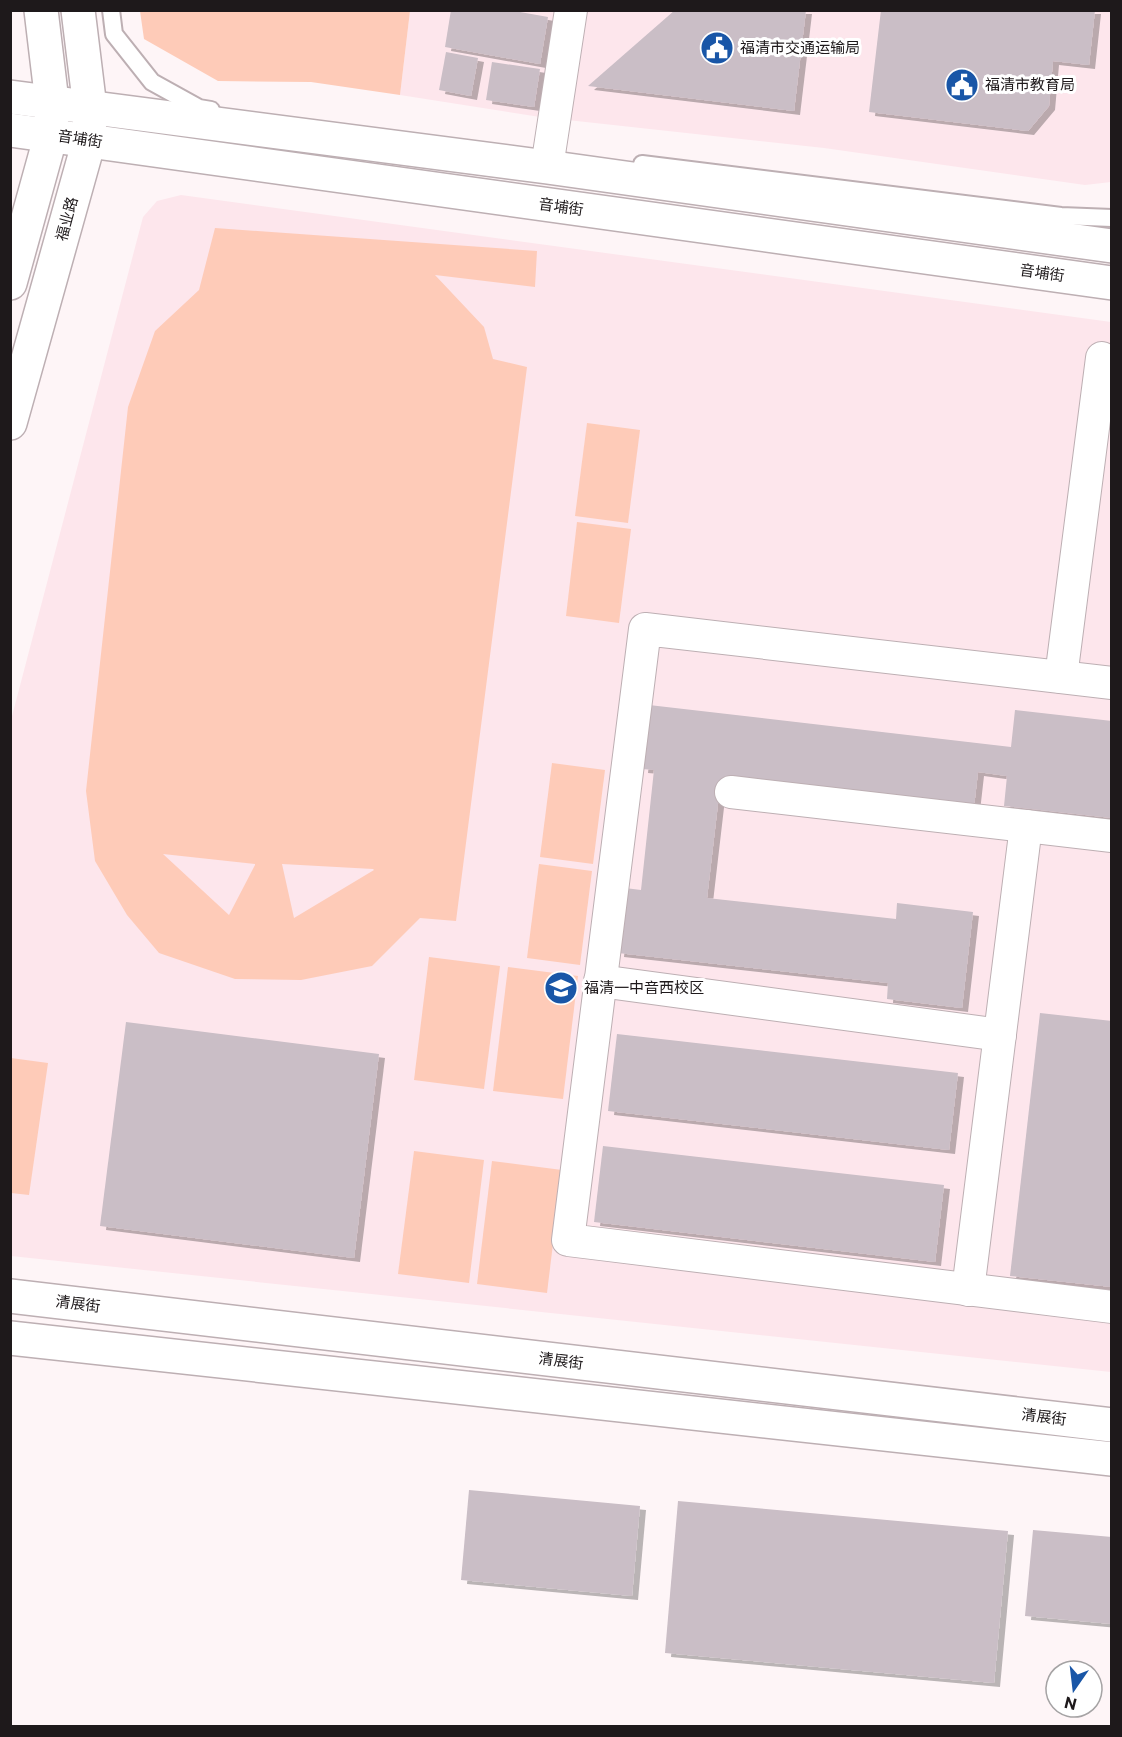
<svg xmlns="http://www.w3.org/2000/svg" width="1122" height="1737" viewBox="0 0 1122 1737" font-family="Commissioner,'Noto Sans SC',sans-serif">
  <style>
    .built { fill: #fde6ec }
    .green { fill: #fecbb8; fill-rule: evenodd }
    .building { fill: #cabec6; filter: url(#shadow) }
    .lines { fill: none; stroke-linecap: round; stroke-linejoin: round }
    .lane-casing { stroke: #bdafb3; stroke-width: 20 }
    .street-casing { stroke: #bdafb3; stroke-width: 34 }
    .secondary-casing { stroke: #bdafb3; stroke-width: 36 }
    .lane { stroke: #fff; stroke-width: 16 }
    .street { stroke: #fff; stroke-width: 32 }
    .secondary { stroke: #fff; stroke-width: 33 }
    .labels { text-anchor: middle; stroke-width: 6; stroke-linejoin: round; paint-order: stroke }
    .poi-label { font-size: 15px; fill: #1e191b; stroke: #fff; text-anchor: start }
    .street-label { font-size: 15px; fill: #1e191b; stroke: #fff }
  </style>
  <defs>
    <filter id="shadow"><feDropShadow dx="6" dy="4" stdDeviation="0" flood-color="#0004"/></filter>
  </defs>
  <rect width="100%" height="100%" fill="#fef5f7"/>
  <g class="built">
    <path d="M 410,11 L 1111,11 L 1111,182 L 1085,185 L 824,148 L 540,117 L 400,95 Z"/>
    <path d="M 181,195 L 1111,322 L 1111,1372 L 11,1256 L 11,720 L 143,217 L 157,201 Z"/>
  </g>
  <g class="green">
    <path d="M 140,11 L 410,11 L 400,95 L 311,82 L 218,81 L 144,39 Z"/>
    <path d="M 215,228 L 537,251 L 535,287 L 435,275 L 484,327 L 493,359 L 527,367 L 456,921 L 420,918 L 372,966 L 301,980 L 235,979 L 159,953 L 127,915 L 95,861 L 86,791 L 128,407 L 155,331 L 199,290 ZM 163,854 L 255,864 L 255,865 L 229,915 ZM 282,864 L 373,869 L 374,870 L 294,918 Z"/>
    <path d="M 587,423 L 640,430 L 628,523 L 575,516 Z"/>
    <path d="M 577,522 L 631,529 L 619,623 L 566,616 Z"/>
    <path d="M 552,763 L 605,770 L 593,864 L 540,857 Z"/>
    <path d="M 539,864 L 592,871 L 580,965 L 527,958 Z"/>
    <path d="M 429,957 L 500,966 L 484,1089 L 414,1080 Z"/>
    <path d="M 508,967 L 578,976 L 563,1099 L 493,1091 Z"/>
    <path d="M 11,1058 L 48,1063 L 29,1195 L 11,1193 Z"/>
    <path d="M 414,1151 L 484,1160 L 469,1283 L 398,1274 Z"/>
    <path d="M 492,1161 L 562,1170 L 547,1293 L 477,1284 Z"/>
  </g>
  <g class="building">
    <path d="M 451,10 L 509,10 L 548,17 L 540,64 L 445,47 Z"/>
    <path d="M 675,10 L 806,10 L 794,111 L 588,86 Z"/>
    <path d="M 881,10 L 1095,10 L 1089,65 L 1053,61 L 1049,106 L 1028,131 L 869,112 Z"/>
    <path d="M 446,52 L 478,58 L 471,96 L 439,90 Z"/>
    <path d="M 492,62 L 540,69 L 534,107 L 486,100 Z"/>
    <path d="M 649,705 L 1011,747 L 1015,710 L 1112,721 L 1112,818 L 1004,806 L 1007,776 L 978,772 L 974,807 L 721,778 L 707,898 L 896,919 L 897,903 L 973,912 L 962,1008 L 887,999 L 888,983 L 618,953 L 625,888 L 641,890 L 654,770 L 642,769 Z"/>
    <path d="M 1040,1013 L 1112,1021 L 1112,1287 L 1010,1276 Z"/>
    <path d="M 126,1022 L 379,1054 L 354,1258 L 100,1226 Z"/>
    <path d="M 617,1034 L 958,1073 L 949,1150 L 608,1111 Z"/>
    <path d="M 603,1146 L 944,1185 L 935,1262 L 594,1222 Z"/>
    <path d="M 469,1490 L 640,1506 L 632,1596 L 461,1580 Z"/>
    <path d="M 678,1501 L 1008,1531 L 994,1683 L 665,1653 Z"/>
    <path d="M 1033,1530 L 1112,1537 L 1112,1624 L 1025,1616 Z"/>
  </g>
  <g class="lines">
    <defs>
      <g id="lane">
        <path d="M 111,10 L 114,34 L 152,82 L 199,108 L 211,110"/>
        <path d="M 642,164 L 1061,216 L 1112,218"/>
      </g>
      <g id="street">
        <path d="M 547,167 L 571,10"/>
        <path d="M 1061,677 L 1102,358"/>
        <path d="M 1112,683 L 645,629 L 568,1240 L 1112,1307"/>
        <path d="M 731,792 L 1112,836"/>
        <path d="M 600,981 L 1000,1035"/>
        <path d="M 968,1290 L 1026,826"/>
      </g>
      <g id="secondary">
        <path d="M 10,97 L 547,167 L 1112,246"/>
        <path d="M 10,130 L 1112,283"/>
        <path d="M 10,283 L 51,135 L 52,102 L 41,10"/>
        <path d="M 10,423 L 89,141 L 90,108 L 78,10"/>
        <path d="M 10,1296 L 1112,1425"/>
        <path d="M 10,1338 L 1112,1459"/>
      </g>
    </defs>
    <use href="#lane" class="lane-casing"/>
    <use href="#street" class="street-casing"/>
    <use href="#secondary" class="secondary-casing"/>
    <use href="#lane" class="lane"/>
    <use href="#street" class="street"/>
    <use href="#secondary" class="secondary"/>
  </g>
  <defs>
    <symbol id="civic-disc" viewBox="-11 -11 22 22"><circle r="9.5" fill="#1956a7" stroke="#fff"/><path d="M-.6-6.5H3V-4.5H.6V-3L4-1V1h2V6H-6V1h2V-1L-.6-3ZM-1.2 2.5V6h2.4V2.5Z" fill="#fff"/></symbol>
    <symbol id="school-disc" viewBox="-11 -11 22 22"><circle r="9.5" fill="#1956a7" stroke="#fff"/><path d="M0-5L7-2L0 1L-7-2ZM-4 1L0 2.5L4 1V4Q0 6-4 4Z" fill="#fff"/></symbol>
  </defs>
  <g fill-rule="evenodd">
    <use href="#civic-disc" x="698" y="29" width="38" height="38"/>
    <use href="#civic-disc" x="943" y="66" width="38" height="38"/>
    <use href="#school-disc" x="542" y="969" width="38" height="38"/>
  </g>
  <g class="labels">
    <g class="poi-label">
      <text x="740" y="53">福清市交通运输局</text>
      <text x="985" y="90">福清市教育局</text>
      <text x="584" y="993">福清一中音西校区</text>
    </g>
    <g class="street-label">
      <text transform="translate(80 139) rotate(9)" y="5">音埔街</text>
      <text transform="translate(561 207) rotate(8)" y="5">音埔街</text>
      <text transform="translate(67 219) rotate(-75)" y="5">福业路</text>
      <text transform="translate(1042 273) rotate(8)" y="5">音埔街</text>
      <text transform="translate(78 1304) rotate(7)" y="5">清展街</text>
      <text transform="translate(561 1361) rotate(7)" y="5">清展街</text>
      <text transform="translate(1044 1417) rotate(7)" y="5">清展街</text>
    </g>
  </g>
  <rect width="1122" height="1737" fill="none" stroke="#1e191b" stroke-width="24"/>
  <g transform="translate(1074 1689) rotate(194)"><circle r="28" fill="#ffffff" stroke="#a5a3a4" stroke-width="1.5"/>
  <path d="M0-4.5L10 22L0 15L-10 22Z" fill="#1956a7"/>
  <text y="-9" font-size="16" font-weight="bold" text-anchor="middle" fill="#1e191b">N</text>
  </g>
</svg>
